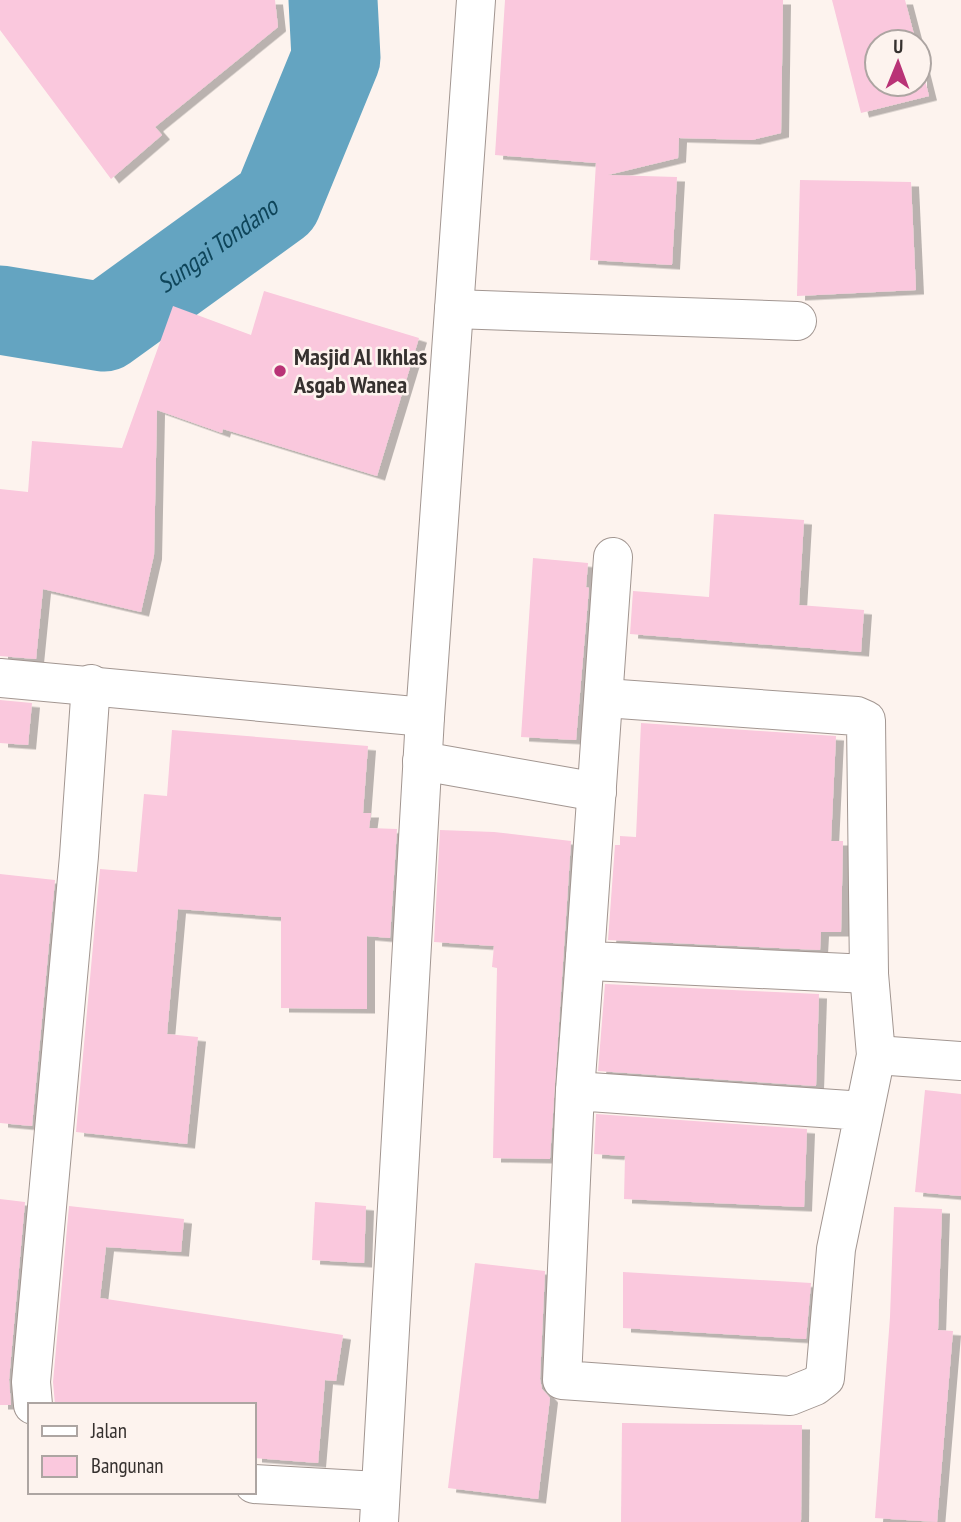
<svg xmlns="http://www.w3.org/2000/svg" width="961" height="1522" viewBox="0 0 961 1522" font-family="'PT Sans Narrow',sans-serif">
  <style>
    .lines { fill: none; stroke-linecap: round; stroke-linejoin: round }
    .river { stroke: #64a4c1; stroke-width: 89 }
    .building { fill: #fac8dd; filter: url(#shadow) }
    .street-casing { stroke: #a29691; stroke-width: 40 }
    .street { stroke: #fff; stroke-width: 38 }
    .poi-dot { fill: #b93376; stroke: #fdf3ee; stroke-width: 2.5 }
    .labels { text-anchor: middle; stroke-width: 5; stroke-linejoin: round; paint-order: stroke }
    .poi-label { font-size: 24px; font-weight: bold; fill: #36312f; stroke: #fdf3ee; text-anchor: start }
    .water-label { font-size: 26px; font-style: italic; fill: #0e455a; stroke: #fdf3ee }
  </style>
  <defs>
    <filter id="shadow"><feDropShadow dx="8" dy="4.5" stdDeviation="0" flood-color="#0004"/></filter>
  </defs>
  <rect width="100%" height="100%" fill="#fdf3ee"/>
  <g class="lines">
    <path class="river" id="s1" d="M 0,310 L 104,327 L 277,202 L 336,58 L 333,0"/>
  </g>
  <g class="building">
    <path d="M 0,0 L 275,0 L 278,27 L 155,127 L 162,135 L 111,179 L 0,30 Z"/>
    <path d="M 505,0 L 783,0 L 781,133 L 752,140 L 679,138 L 678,158 L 608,175 L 677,177 L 672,265 L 590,260 L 596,163 L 495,155 Z"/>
    <path d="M 832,0 L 905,0 L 916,42 L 877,42 L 877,84 L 919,84 L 919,56 L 929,96 L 861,113 Z"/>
    <path d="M 800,180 L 911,182 L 916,290 L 797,296 Z"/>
    <path d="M 264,291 L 419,338 L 377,476 L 223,429 L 222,433 L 157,410 L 154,555 L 141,612 L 43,589 L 36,659 L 0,656 L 0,489 L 28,492 L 32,441 L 122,448 L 173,306 L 251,335 Z"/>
    <path d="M 714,514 L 804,520 L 799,605 L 864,610 L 861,652 L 630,634 L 633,591 L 709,597 Z"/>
    <path d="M 533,558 L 588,563 L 586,587 L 589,588 L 576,740 L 521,737 Z"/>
    <path d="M 0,700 L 32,703 L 28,745 L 0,743 Z"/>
    <path d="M 641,723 L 836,736 L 831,841 L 843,841 L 841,932 L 821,932 L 820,950 L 608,940 L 615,845 L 620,845 L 620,836 L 636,837 Z"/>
    <path d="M 172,730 L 368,746 L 363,813 L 371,813 L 369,828 L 397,829 L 390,938 L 367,936 L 367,1009 L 281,1008 L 281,917 L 178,909 L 167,1034 L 198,1037 L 187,1144 L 76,1132 L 100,869 L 137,872 L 144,794 L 167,796 Z"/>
    <path d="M 440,830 L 494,832 L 571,841 L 550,1159 L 493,1158 L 497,968 L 492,967 L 494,946 L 434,942 Z"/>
    <path d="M 0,874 L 55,880 L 32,1126 L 0,1123 Z"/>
    <path d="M 605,984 L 819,994 L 816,1086 L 598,1071 Z"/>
    <path d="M 925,1090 L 961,1094 L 961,1196 L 915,1192 Z"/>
    <path d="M 596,1114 L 807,1129 L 804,1207 L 624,1199 L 625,1156 L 594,1154 Z"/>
    <path d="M 0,1199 L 25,1202 L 9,1380 L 11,1405 L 0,1405 Z"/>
    <path d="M 315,1202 L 366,1206 L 364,1263 L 312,1260 Z"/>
    <path d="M 69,1206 L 184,1219 L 181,1252 L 106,1247 L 100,1298 L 343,1335 L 336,1381 L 325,1380 L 318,1463 L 254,1458 L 254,1405 L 55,1405 L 53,1382 Z"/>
    <path d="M 894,1207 L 942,1209 L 938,1330 L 953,1331 L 937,1522 L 875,1518 L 890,1317 Z"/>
    <path d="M 475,1263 L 545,1271 L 540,1379 L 542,1389 L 550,1398 L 538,1499 L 448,1488 Z"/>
    <path d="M 623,1272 L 811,1283 L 806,1339 L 623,1328 Z"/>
    <path d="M 622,1423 L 802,1425 L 801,1522 L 621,1522 Z"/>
  </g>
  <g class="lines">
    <defs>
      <g id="street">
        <path d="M 454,309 L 797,321"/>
        <path d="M 613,557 L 585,957 L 590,961 L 869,974"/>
        <path d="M 0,678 L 425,717"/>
        <path d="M 605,698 L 857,716 L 866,720 L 869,974 L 876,1055 L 836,1249 L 825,1378 L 815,1386 L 790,1396 L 562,1380 L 575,1091 L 864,1111"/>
        <path d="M 422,761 L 597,792"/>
        <path d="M 876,1055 L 961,1061"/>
        <path d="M 575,1091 L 585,957"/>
        <path d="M 33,1405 L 31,1382 L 79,856 L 91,684"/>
        <path d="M 254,1484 L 378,1491"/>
        <path d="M 379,1522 L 425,717 L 476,0"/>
      </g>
    </defs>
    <use href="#street" class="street-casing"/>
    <use href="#street" class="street"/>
  </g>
  <circle class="poi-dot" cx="280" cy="371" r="7"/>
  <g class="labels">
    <g class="poi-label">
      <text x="294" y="365">Masjid Al Ikhlas<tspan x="294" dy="28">Asgab Wanea</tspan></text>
    </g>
    <g class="water-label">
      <text dy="9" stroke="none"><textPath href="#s1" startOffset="245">Sungai Tondano</textPath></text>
    </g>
  </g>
  <rect x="28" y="1403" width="228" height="91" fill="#fdf3ee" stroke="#ada5a2" stroke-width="2"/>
  <rect x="42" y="1426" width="35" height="10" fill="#ffffff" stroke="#ada5a2" stroke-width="2"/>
  <text x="91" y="1438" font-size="21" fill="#36312f">Jalan</text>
  <rect x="42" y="1456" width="35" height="21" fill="#fac8dd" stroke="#ada5a2" stroke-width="2"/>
  <text x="91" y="1473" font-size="21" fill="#36312f">Bangunan</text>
  <g transform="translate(898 63) rotate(1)"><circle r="33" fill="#fdf3ee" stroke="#ada5a2" stroke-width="2"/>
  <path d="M0-5L12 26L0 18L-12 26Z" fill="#b93376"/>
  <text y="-10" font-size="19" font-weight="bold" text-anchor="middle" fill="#36312f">U</text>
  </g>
</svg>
